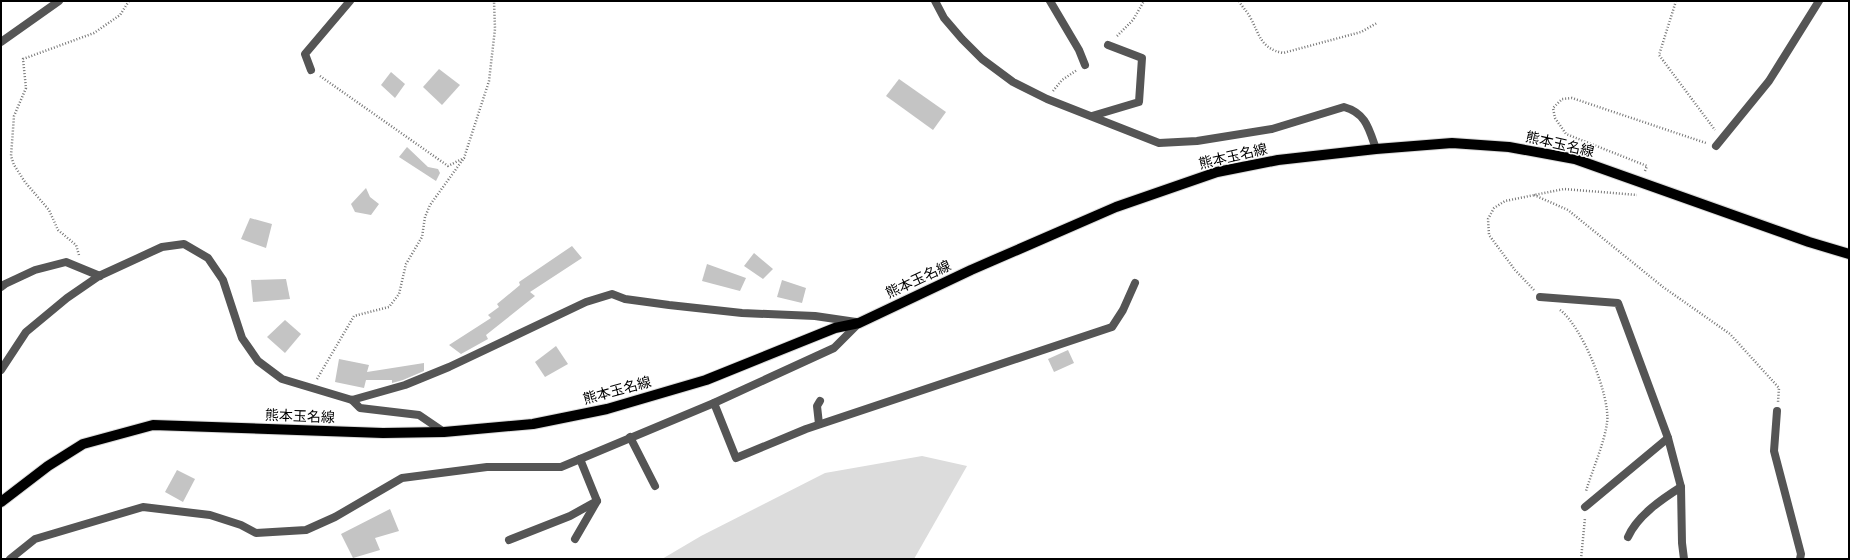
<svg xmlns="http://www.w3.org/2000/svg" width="1850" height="560" viewBox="0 0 1850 560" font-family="'Varela Round','Noto Sans JP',sans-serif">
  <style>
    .green { fill: #dcdcdc }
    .building { fill: #c4c4c4 }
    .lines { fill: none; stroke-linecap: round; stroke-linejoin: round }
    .primary-casing { stroke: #dbdbdb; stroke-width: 12 }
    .path { stroke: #777; stroke-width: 2.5; stroke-dasharray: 1 2; stroke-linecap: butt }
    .minor { stroke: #555; stroke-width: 8 }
    .tertiary { stroke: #555; stroke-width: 8 }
    .primary { stroke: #000; stroke-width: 10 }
    .labels { text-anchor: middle; stroke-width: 3; stroke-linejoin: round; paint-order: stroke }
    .street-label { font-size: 14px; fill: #000; stroke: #fff }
  </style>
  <rect width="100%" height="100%" fill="#fff"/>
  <path class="green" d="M 922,456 L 967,466 L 914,559 L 662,559 L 701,536 L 825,473 Z"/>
  <g class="building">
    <path d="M 439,69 L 460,85 L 442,105 L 423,87 Z"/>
    <path d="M 391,72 L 405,84 L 395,98 L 381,85 Z"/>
    <path d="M 899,79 L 946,112 L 933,130 L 886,96 Z"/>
    <path d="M 407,147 L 428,167 L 438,169 L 440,173 L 436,181 L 399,157 Z"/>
    <path d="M 366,188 L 370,197 L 379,204 L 371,215 L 355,212 L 351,204 Z"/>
    <path d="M 250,218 L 272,224 L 266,248 L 241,239 Z"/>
    <path d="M 572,246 L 582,258 L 530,292 L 535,296 L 486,335 L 488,339 L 461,354 L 449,345 L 491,318 L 488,315 L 499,307 L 497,304 L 520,285 L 519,282 Z"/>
    <path d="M 754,253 L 773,269 L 763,279 L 744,266 Z"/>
    <path d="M 707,264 L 746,278 L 740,291 L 702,281 Z"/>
    <path d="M 286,279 L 290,299 L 253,302 L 251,280 Z"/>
    <path d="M 782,280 L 806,288 L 802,303 L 777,297 Z"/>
    <path d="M 285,320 L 301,334 L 285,353 L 267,337 Z"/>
    <path d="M 556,346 L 568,364 L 545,377 L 535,362 Z"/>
    <path d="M 1068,350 L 1074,363 L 1054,372 L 1048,359 Z"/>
    <path d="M 339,359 L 369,365 L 367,372 L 424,363 L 424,371 L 403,380 L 392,383 L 392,380 L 366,380 L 364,388 L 335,382 Z"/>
    <path d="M 177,470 L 195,479 L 183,502 L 165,492 Z"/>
    <path d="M 390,509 L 399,531 L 375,538 L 380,550 L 353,558 L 341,534 Z"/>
  </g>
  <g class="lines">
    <defs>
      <path id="primary" d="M 1,502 L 48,466 L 83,444 L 153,425 L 383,433 L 444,432 L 533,424 L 607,409 L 706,380 L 835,328 L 859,323 L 971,270 L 1116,207 L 1217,172 L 1278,160 L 1376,149 L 1452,143 L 1509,147 L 1575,159 L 1809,242 L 1849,254"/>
    </defs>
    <use href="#primary" class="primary-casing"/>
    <g class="path">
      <path d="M 1239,1 C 1242,7 1247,11 1250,17 C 1260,35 1260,48 1283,53 L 1361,32 L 1377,23"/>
      <path d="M 1676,1 L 1659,55 L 1715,130"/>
      <path d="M 1117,36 L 1133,20 L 1144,1"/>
      <path d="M 320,76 L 448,166 L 464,158 L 489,81 L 495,29 L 494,1"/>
      <path d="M 1053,91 L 1062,80 L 1077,70"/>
      <path d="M 1645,171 L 1647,166 L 1566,134 L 1555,118 L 1553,108 L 1562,99 L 1572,98 L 1706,143"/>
      <path d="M 1534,195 L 1568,210 L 1663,287 L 1730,334 L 1779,388 L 1778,402"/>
      <path d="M 79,255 L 76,245 L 58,230 L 49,210 L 25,182 L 14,165 L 11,156 L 14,116 L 26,88 L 23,59 L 94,33 L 120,15 L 129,1"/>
      <path d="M 1534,290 L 1515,270 L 1489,235 L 1488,219 L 1494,208 L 1505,201 L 1564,189 L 1637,195"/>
      <path d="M 1560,310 C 1582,326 1611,397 1607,423 C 1604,444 1592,471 1586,491"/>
      <path d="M 317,379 L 354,316 L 389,307 L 399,294 L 406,264 L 422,237 L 425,217 L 430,205 L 464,158"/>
      <path d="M 1581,559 L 1585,518"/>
    </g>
    <g class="minor">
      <path d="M 1050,1 L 1079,50 L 1085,65"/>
      <path d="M 1,42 L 59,1"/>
      <path d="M 311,70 L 305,54 L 350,1"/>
      <path d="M 1092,116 L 1139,102 L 1142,58 L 1108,45"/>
      <path d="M 1716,146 L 1769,81 L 1819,1"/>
      <path d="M 1,287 L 5,284 L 35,270 L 66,262 L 100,276"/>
      <path d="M 1540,297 L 1618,303 L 1668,438"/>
      <path d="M 1,370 L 26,332 L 67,298 L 99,276 L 162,247 L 184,244 L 208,258 L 223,280 L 242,338 L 258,361 L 282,379 L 352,400 L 405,385 L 449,367 L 586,302 L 612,294 L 625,299 L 669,305 L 742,313 L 815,316 L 856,322"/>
      <path d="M 352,400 L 360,408 L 419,415 L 444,432"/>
      <path d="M 714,403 L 736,458 L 806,429 L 1112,327 L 1123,310 L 1135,283"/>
      <path d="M 1777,411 L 1774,451 L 1801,554 L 1800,559"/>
      <path d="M 819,424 L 817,406 L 820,401"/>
      <path d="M 630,437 L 655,486"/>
      <path d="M 1585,507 L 1668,438 L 1681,487"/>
      <path d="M 1628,537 C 1637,516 1662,499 1681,487 L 1682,543 L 1684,559"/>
      <path d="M 575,539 L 597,501 L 580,459"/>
      <path d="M 509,540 L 570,516 L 597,501"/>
      <path d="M 10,559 L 35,539 L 143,507 L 210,515 L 241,525 L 256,533 L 306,530 L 335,517 L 402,478 L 487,467 L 561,467 L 714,403 L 834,348 L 859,323"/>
    </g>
    <path class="tertiary" d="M 935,1 L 944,18 L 962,39 L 982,59 L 1013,82 L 1047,99 L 1159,143 L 1197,141 L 1272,129 L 1344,107 C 1366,113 1369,129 1376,149"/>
    <use href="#primary" class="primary"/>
  </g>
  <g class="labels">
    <g class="street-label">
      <text transform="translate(1560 144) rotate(13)" y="5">熊本玉名線</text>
      <text transform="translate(1233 156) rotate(-13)" y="5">熊本玉名線</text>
      <text transform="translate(918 279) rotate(-25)" y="5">熊本玉名線</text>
      <text transform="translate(617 390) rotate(-15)" y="5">熊本玉名線</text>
      <text transform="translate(300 416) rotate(2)" y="5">熊本玉名線</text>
    </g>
  </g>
  <rect width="1850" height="560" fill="none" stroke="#000000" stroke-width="4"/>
</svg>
